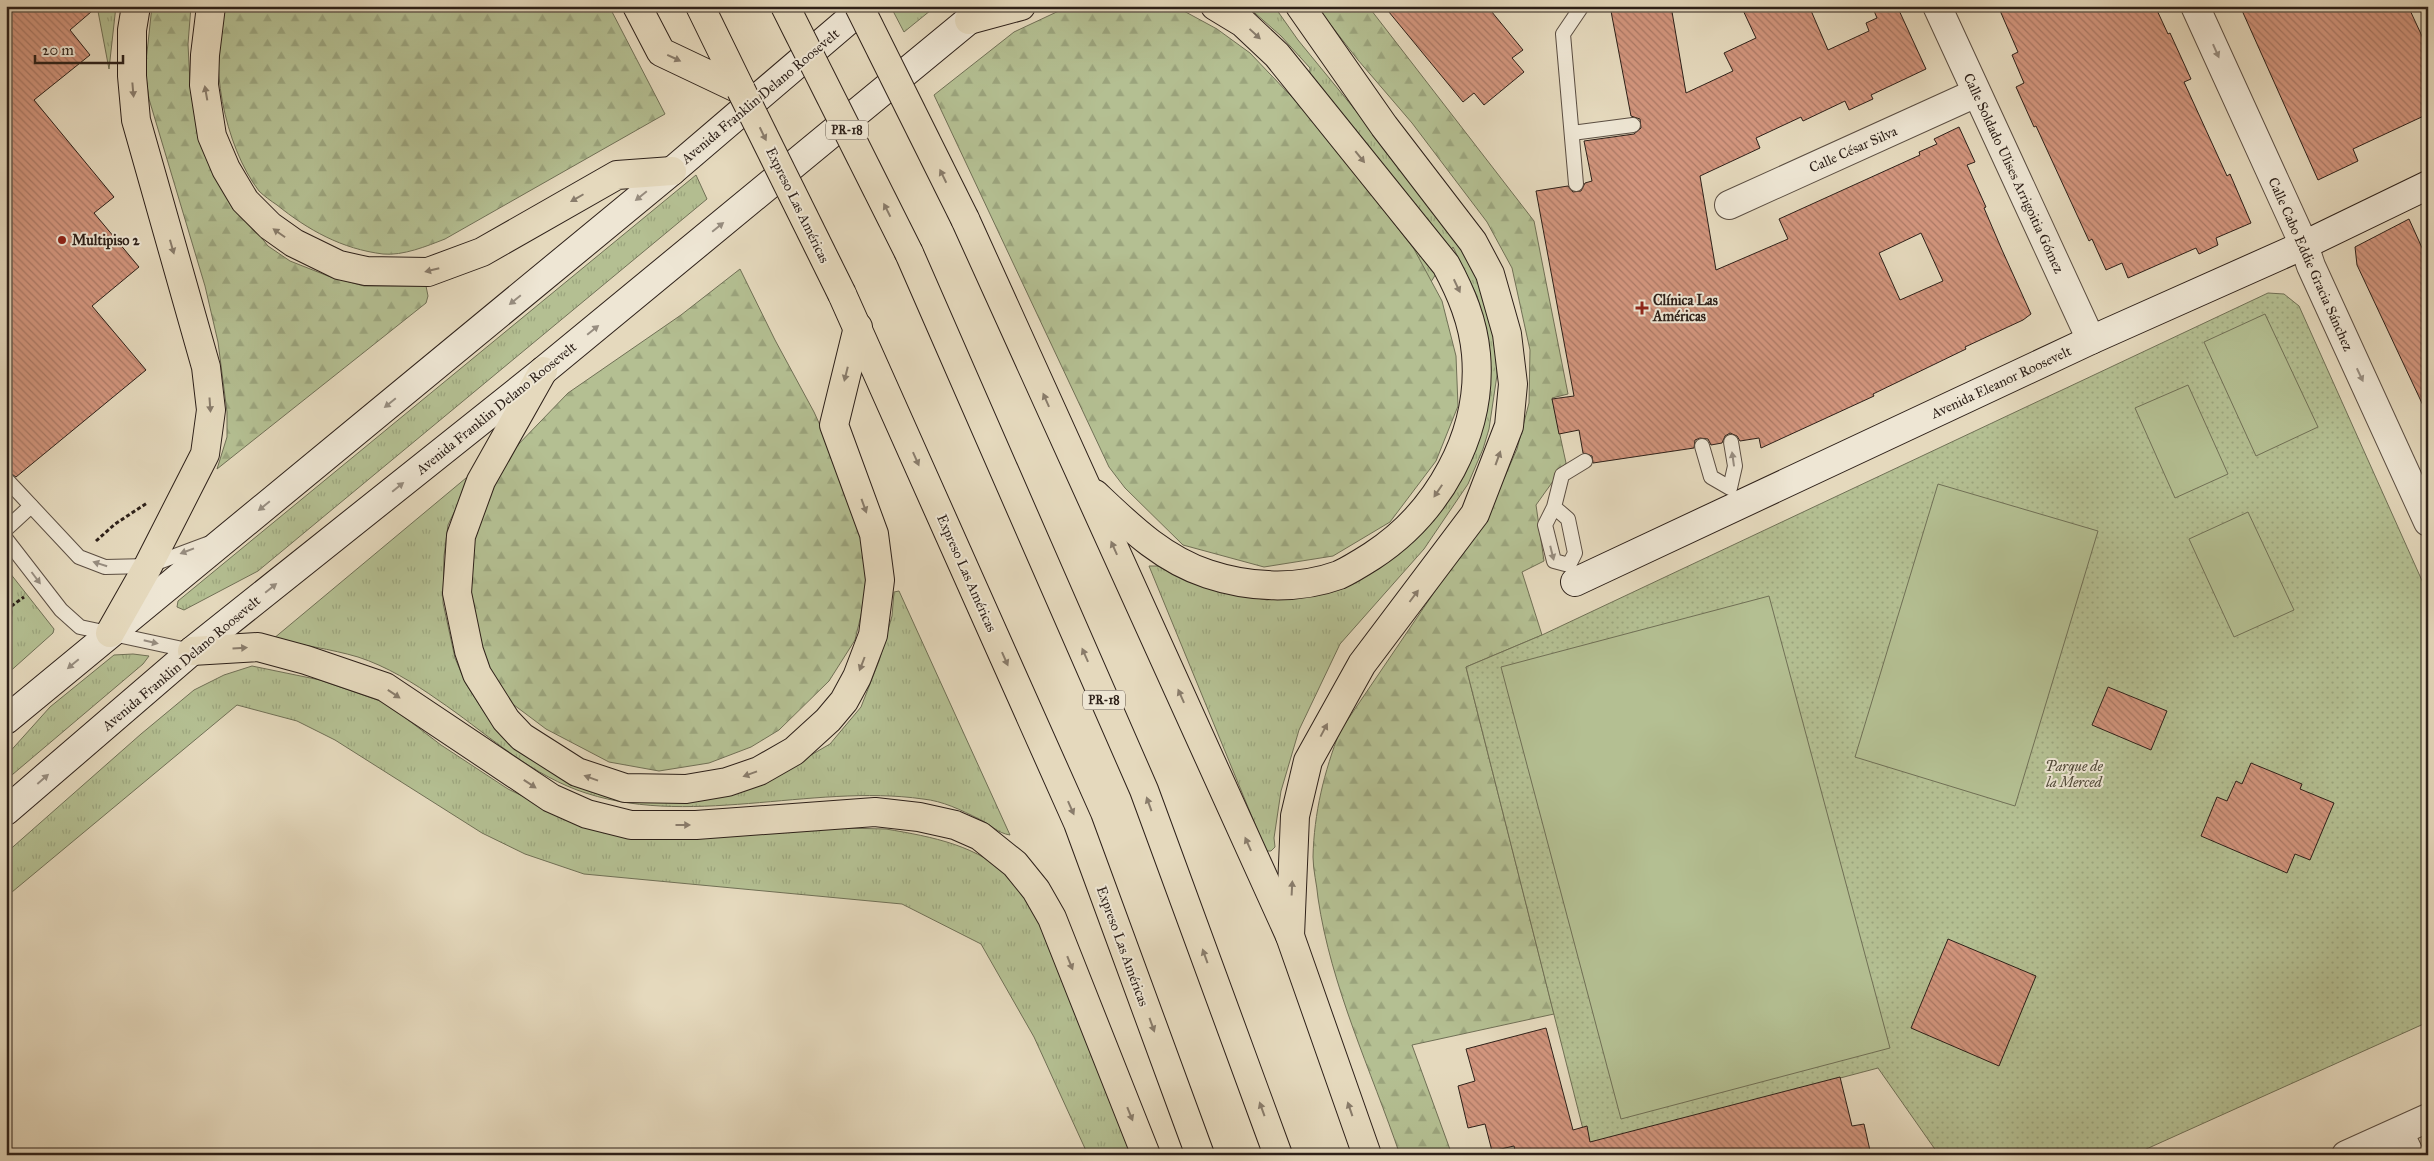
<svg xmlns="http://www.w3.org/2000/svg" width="2434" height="1161" viewBox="0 0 2434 1161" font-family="'IM FELL Great Primer',serif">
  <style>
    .grass { fill: url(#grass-tufts); stroke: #707056 }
    .forest { fill: url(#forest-firs); stroke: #707056 }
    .park { fill: url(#park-dots); stroke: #707056 }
    .garden { fill: #b4bf92; stroke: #707056 }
    .building { fill: url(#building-back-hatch); stroke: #2d2019; fill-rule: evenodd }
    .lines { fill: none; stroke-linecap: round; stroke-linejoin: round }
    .lane-casing { stroke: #5b4e42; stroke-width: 16 }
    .street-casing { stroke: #5b4e42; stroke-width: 30 }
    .secondary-casing { stroke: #2d2019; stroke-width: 30 }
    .highway-casing { stroke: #2d2019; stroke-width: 30 }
    .path { stroke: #2d2019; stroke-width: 3; stroke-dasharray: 4 2.5; stroke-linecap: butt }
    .lane { stroke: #eee6d4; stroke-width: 14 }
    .street { stroke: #eee6d4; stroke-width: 28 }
    .secondary { stroke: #eee6d4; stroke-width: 28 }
    .highway { stroke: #e5d9bd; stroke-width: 28 }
    .highway-bridge-casing { stroke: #2d2019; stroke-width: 30; stroke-linecap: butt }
    .highway-bridge { stroke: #e5d9bd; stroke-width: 28 }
    .oneway { fill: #897c6b }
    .oneway2 { fill: #978d80 }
    .poi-dot { fill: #8f2418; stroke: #eee6d4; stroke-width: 2 }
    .labels { text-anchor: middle; stroke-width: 4; stroke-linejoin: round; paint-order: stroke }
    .shield { fill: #eee6d4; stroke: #675b51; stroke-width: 1 }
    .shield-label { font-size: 12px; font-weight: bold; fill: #2d2019 }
    .street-label { font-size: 14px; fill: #2d2019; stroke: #eee6d4 }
    .poi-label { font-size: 14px; font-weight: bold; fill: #2d2019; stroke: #eee6d4; text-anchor: start }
    .park-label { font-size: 14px; font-style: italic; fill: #4f4837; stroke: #eee6d4 }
  </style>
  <defs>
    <pattern id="grass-tufts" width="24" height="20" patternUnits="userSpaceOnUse" patternTransform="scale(1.25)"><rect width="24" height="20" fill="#b4bf92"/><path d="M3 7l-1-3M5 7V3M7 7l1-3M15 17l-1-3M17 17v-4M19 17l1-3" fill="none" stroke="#9ba47d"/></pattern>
    <pattern id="forest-firs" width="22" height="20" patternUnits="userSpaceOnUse" patternTransform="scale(1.25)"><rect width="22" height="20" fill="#b4bf92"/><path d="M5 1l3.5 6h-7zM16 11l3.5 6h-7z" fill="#9ba47d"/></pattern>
    <pattern id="park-dots" width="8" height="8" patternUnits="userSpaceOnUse" patternTransform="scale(1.25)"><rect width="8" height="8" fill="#b4bf92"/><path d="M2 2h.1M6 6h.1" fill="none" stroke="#9ba47d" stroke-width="1.8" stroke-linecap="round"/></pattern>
    <pattern id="building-back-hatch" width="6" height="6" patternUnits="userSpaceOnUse" patternTransform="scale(1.25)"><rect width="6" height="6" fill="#d2957d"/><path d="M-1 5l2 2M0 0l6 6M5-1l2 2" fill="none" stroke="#ab7966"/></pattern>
  </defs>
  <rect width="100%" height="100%" fill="#e5d9bd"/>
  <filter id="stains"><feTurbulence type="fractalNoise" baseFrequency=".004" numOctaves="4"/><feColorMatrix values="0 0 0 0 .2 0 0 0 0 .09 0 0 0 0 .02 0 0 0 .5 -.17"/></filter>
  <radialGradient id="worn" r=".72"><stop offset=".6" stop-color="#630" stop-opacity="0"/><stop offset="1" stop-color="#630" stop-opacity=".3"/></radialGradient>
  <g class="grass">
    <path d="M 97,6 L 116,6 L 109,69 Z"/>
    <path d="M 899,6 L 936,6 L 904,32 L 893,11 Z"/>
    <path d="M 1247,6 L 1274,6 L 1298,40 L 1410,177 L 1473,263 L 1494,331 L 1497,375 L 1489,429 L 1483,449 L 1468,484 L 1424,549 L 1340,644 L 1299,730 L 1281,791 L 1274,838 L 1275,847 L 1271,851 L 1266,851 L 1149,566 L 1161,566 L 1211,589 L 1267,600 L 1332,592 L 1382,566 L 1417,537 L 1461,481 L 1474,453 L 1481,428 L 1486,333 L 1477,296 L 1453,247 L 1291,503 L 1310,68 L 1281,36 Z"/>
    <path d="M 696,175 L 707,199 L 258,571 L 184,610 L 177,607 L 178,601 Z"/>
    <path d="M 471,477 L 448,525 L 444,556 L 443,603 L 455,658 L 466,684 L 486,715 L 578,784 L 780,773 L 830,744 L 861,707 L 879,661 L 892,616 L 894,592 L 899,591 L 1010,835 C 997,833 990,824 979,819 C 961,810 943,801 923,799 C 811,783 685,830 577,790 C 524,770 484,731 438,700 C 414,683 386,666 358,657 C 331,649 301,645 273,639 L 466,478 Z"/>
    <path d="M 6,568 L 54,629 L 53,633 L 6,675 L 12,612 L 6,584 Z"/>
    <path d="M 133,654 L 149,656 L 143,664 L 6,780 L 6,756 L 50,707 L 114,655 Z"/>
    <path d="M 252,666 L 320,680 L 386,703 L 441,745 L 508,789 L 576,822 L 886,829 C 933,837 978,845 1014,880 C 1024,889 1032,902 1040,913 L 1137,1155 L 1088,1155 L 1034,1037 L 981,944 L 902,904 L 584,874 L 525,854 L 482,833 L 335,740 L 297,721 L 237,705 L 6,897 L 6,853 L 141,734 L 194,690 L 224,675 Z"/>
  </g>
  <g class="forest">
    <path d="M 152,6 L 191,6 L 188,44 L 190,84 L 198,135 L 233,202 L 268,246 L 290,261 L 328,276 L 364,286 L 426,286 L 428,296 L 426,303 L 217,469 L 227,437 L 227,412 L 218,342 L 205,286 L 149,99 L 145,71 Z"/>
    <path d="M 227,6 L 609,6 L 665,114 L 445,239 C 427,246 403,256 383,254 C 342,249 308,230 277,205 C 271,201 264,196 259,191 C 225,147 206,58 227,6 Z"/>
    <path d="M 1089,6 L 1159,6 L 1182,10 L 1217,29 L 1250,53 L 1311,117 L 1414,249 L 1442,301 L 1456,356 L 1458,406 L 1436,461 L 1390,522 L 1333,556 L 1264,567 L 1183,545 L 1125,488 L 1109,467 L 934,95 L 1014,32 L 1063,9 Z"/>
    <path d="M 1316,6 L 1368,6 L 1534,221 L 1568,394 L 1552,398 L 1566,463 L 1536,505 L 1544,561 L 1522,572 L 1542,635 L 1466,667 L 1554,1014 L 1412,1045 L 1452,1155 L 1400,1155 C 1371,1070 1331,987 1318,898 C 1317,885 1313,870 1313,857 C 1314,813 1324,772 1340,731 L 1490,510 L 1517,449 L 1529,403 L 1530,350 L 1512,268 L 1487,222 L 1412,123 L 1358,60 Z"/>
    <path d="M 740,269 L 775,340 L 814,412 L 845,480 L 859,527 L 869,582 L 855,640 L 829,681 L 779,730 L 751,747 L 709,763 L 659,771 L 609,762 L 546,729 L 506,699 L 485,666 L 466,590 L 478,515 L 512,451 L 568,393 L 681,315 Z"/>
  </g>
  <path class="park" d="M 2268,293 L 2284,294 L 2299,306 L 2428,594 L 2428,1022 L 2133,1155 L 1939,1155 L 1878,1068 L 1587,1145 L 1466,667 L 1542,635 Z"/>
  <g class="garden">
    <path d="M 2265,314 L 2318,427 L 2256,456 L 2204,342 Z"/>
    <path d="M 2188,385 L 2228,474 L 2175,498 L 2135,408 Z"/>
    <path d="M 1938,484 L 2098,531 L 2015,806 L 1855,757 Z"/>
    <path d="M 2248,512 L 2294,610 L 2234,637 L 2189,539 Z"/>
    <path d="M 1769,596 L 1890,1048 L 1621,1119 L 1501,667 Z"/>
  </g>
  <g class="building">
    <path d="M 6,6 L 98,6 L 70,30 L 90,55 L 34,100 L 114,197 L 94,213 L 139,267 L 92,306 L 146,370 L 16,477 L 6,470 Z"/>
    <path d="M 1384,6 L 1487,6 L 1523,50 L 1512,58 L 1524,72 L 1484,105 L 1474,93 L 1463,102 Z"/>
    <path d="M 1610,6 L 1671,6 L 1686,93 L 1733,71 L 1724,53 L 1756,38 L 1741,6 L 1809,6 L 1828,50 L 1869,31 L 1866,23 L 1877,18 L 1872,6 L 1897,6 L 1926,69 L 1871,95 L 1873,99 L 1849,110 L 1845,101 L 1803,121 L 1801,117 L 1756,138 L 1760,148 L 1700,176 L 1716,270 L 1788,239 L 1779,219 L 1920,155 L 1919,152 L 1937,144 L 1934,139 L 1959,127 L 1975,162 L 1967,165 L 1986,207 L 1984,208 L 2002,250 L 2031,314 L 2023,320 L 1965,347 L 1966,349 L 1873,394 L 1874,396 L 1761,448 L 1759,438 L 1740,441 L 1737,436 L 1730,433 L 1725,436 L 1722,443 L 1711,445 L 1708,439 L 1700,438 L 1695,440 L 1694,448 L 1593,463 L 1592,456 L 1583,453 L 1579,430 L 1559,434 L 1552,399 L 1574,396 L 1536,191 L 1568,186 L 1573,192 L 1581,191 L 1585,183 L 1592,181 L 1584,141 L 1634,134 L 1641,128 L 1640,119 L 1631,116 ZM 1921,233 L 1943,281 L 1900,300 L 1879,253 Z"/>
    <path d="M 1998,6 L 2155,6 L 2168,34 L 2170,33 L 2191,79 L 2184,82 L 2227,176 L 2230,174 L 2251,223 L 2216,238 L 2218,245 L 2199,254 L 2196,248 L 2128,278 L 2122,263 L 2106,270 L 2092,239 L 2089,241 L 2036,126 L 2034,127 L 2016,87 L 2024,83 L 2012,55 L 2018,52 Z"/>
    <path d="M 2240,6 L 2408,6 L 2428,49 L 2428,114 L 2353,149 L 2358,161 L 2318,180 Z"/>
    <path d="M 2409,219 L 2428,261 L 2428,416 L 2357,265 L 2355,247 Z"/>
    <path d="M 2108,687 L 2167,711 L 2151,750 L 2092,725 Z"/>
    <path d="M 2251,763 L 2302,784 L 2300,789 L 2334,803 L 2310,860 L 2295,854 L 2287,873 L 2201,836 L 2217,797 L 2227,801 L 2236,781 L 2242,784 Z"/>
    <path d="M 1948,939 L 2036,976 L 1999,1066 L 1911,1028 Z"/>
    <path d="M 1546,1028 L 1573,1130 L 1587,1126 L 1590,1142 L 1840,1077 L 1852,1126 L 1864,1124 L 1871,1155 L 1516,1155 L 1514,1146 L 1492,1151 L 1485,1124 L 1468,1128 L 1458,1086 L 1475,1081 L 1466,1049 Z"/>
  </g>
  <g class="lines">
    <defs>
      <g id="lane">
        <path d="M 1572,133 L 1633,125"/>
        <path d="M 1576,184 L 1563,34 L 1582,6"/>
        <path d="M 1702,446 L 1711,477 L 1730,488 L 1735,466 L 1731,442"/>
        <path d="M 6,479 L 79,557 L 105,567 L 148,566 L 207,544"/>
        <path d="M 1554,507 L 1568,519 L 1575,553 L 1569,565 L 1554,561 L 1545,525 L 1554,507 L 1562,475 L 1585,461"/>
        <path d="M 6,529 L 31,506"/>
        <path d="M 6,539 L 61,610 L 80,627 L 192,651"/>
      </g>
      <g id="street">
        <path d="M 1937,6 L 2091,340"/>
        <path d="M 2195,6 L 2304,245 L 2311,266 L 2428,522"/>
        <path d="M 1729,205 L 1976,93"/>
        <path d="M 2399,1132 L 2410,1155"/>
        <path d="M 2346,1155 L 2428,1118"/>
      </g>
      <g id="secondary">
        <path d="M 1575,582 L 2091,340 L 2304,245 L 2428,185"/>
        <path d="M 6,720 L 672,171 L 865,6"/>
        <path d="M 6,811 L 192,651 L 543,371 L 986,6"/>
      </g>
      <g id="highway">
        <path d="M 211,6 L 205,55 L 204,85 L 212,136 L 226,169 L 245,201 L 270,226 L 294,243 L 339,265 L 366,271 L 428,272 L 482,252 L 617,175 L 672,171"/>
        <path d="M 637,6 L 661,52 L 741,90"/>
        <path d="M 700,6 L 741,90"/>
        <path d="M 969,20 L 1021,6"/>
        <path d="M 965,219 L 1290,936 L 1367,1155"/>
        <path d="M 909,253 L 1144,790 L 1278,1155"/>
        <path d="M 842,294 L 1078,823 L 1200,1155"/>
        <path d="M 543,371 L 481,481 L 461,536 L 457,593 L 469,651 L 477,674 L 506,720 L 522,737 L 577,772 L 625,788 L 686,789 L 727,782 L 759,771 L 794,751 L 828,720 L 844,701 L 857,677 L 873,635 L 880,580 L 874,534 L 834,425 L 858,327"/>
        <path d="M 1095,494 C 1129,526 1162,559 1208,574 C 1250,588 1298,590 1339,575 C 1350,570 1361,563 1372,556 C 1438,513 1483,434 1476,354 C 1473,321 1461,293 1446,265 L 1277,55 L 1243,23 L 1215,6"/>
        <path d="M 110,633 L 148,566 L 205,454 L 211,410 L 206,367 L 136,120 L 132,76 L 132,30 L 136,6"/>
        <path d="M 192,651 L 258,647 L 306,660 L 385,687 L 551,798 L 587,814 L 631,825 L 696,825 L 875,812 L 919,817 L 955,825 L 980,836 L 1015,864 L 1036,890 L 1052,918 L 1146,1155"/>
        <path d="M 1290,936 L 1295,816 L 1308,761 L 1362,664 L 1475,514 L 1509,426 L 1513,384 L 1507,334 L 1490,274 L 1473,242 L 1384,126 L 1300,6"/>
      </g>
    </defs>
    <use href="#lane" class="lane-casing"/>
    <use href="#street" class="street-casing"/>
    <use href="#secondary" class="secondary-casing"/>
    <use href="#highway" class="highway-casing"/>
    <g class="path">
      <path d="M 96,541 L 115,524 L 147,503"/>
      <path d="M 6,610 L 24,597"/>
    </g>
    <use href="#lane" class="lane"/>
    <use href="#street" class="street"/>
    <use href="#secondary" class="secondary"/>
    <use href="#highway" class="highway"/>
    <defs>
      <g id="highway-bridge">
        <path d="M 785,6 L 909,253"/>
        <path d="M 859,6 L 965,219"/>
        <path d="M 741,90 L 842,294"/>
      </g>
    </defs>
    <use href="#highway-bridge" class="highway-bridge-casing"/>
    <use href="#highway-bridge" class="highway-bridge"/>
  </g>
  <defs><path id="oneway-solid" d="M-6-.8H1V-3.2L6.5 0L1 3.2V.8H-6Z" transform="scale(1.25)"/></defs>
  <g class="oneway">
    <use href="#oneway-solid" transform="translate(1255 34) rotate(43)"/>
    <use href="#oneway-solid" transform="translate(674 58) rotate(25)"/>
    <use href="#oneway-solid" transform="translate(133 90) rotate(85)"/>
    <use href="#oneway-solid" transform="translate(206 93) rotate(-100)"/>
    <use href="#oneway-solid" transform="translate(763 134) rotate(64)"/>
    <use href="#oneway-solid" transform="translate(1360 157) rotate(51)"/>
    <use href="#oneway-solid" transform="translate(943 176) rotate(-116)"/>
    <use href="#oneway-solid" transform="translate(577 198) rotate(150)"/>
    <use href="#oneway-solid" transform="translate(887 210) rotate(-117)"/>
    <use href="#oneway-solid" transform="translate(279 233) rotate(-145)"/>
    <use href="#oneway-solid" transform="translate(172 247) rotate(74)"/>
    <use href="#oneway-solid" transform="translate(432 270) rotate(166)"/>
    <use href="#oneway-solid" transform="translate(1457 286) rotate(65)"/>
    <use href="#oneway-solid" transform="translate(846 374) rotate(104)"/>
    <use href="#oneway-solid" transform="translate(1046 400) rotate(-114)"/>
    <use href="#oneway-solid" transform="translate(210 405) rotate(86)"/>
    <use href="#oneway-solid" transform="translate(1498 458) rotate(-70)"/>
    <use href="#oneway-solid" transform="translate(916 459) rotate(66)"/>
    <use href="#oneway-solid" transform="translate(1438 491) rotate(124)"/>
    <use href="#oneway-solid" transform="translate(864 506) rotate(70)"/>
    <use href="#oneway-solid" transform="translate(1114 548) rotate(-114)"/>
    <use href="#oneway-solid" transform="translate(1414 596) rotate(-53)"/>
    <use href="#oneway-solid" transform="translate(240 648) rotate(-4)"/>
    <use href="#oneway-solid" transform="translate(1085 655) rotate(-114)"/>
    <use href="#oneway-solid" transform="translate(1005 659) rotate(66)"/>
    <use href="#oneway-solid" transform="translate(862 664) rotate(111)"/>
    <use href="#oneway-solid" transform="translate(394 694) rotate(34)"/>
    <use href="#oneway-solid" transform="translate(1181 696) rotate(-114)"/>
    <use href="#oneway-solid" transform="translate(1324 730) rotate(-62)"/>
    <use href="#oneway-solid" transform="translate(750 774) rotate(160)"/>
    <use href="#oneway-solid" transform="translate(591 778) rotate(-160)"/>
    <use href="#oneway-solid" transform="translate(530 784) rotate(33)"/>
    <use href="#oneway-solid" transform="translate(1149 804) rotate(-110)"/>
    <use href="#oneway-solid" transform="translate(1071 808) rotate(66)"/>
    <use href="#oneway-solid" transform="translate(683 825)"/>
    <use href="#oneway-solid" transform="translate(1248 844) rotate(-114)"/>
    <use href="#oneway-solid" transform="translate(1292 888) rotate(-87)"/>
    <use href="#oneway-solid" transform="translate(1205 956) rotate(-110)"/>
    <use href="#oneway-solid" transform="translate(1070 963) rotate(68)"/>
    <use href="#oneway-solid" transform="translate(1152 1025) rotate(70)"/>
    <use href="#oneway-solid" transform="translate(1262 1109) rotate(-110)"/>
    <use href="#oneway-solid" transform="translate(1350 1109) rotate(-109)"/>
    <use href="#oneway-solid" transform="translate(1130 1114) rotate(68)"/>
  </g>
  <g class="oneway2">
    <use href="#oneway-solid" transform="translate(2216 51) rotate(66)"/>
    <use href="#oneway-solid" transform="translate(641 196) rotate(141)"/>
    <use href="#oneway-solid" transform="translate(718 227) rotate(-39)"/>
    <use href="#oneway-solid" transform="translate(515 300) rotate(141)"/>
    <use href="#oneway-solid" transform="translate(593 330) rotate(-39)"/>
    <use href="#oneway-solid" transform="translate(2360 375) rotate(65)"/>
    <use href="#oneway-solid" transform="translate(390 403) rotate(141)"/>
    <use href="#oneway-solid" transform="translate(1733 459) rotate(-98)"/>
    <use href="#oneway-solid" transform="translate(398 487) rotate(-39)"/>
    <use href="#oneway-solid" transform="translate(264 506) rotate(141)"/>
    <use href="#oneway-solid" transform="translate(187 551) rotate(159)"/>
    <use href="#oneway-solid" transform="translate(1552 553) rotate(76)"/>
    <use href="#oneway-solid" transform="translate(100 564) rotate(-162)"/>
    <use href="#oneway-solid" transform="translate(36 578) rotate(53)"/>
    <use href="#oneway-solid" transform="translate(271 588) rotate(-39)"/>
    <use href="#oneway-solid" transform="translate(151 642) rotate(13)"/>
    <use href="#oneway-solid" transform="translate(73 664) rotate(140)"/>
    <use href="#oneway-solid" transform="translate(43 779) rotate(-41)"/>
  </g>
  <g class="poi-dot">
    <circle cx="62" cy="240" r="5"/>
    <path d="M1639.5 300.5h5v5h5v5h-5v5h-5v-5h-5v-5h5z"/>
  </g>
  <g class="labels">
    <g class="shield">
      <rect x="826" y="120.5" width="42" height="19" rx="4"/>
      <rect x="1083" y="690.5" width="42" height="19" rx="4"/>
    </g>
    <g class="shield-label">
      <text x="847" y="134">PR-18</text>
      <text x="1104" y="704">PR-18</text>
    </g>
    <g class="street-label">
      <text transform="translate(760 96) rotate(-40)" y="5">Avenida Franklin Delano Roosevelt</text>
      <text transform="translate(1853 149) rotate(-24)" y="5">Calle César Silva</text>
      <text transform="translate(2014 173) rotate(65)" y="5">Calle Soldado Ulises Arrigoitia Gómez</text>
      <text transform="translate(798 205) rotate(64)" y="5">Expreso Las Américas</text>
      <text transform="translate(2311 264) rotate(66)" y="5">Calle Cabo Eddie Gracia Sánchez</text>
      <text transform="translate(2001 382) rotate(-25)" y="5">Avenida Eleanor Roosevelt</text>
      <text transform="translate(496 408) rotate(-39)" y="5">Avenida Franklin Delano Roosevelt</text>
      <text transform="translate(967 573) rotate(66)" y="5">Expreso Las Américas</text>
      <text transform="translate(181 663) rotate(-40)" y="5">Avenida Franklin Delano Roosevelt</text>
      <text transform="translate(1123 946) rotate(70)" y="5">Expreso Las Américas</text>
    </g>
    <g class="poi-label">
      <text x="72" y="245">Multipiso 2</text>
      <text x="1653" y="305">Clínica Las<tspan x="1653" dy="16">Américas</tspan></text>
    </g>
    <g class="park-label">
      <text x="2074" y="771">Parque de<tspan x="2074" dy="16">la Merced</tspan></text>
    </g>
  </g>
  <rect width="2434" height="1161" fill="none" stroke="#e5d9bd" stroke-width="25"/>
  <rect x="8" y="8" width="2419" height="1146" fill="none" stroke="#2d2019" stroke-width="2.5"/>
  <rect x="12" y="12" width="2409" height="1136" fill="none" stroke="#2d2019"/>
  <path d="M35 55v8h88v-8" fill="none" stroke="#2d2019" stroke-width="2.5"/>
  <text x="42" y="55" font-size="15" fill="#2d2019" stroke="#eee6d4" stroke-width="4" paint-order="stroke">20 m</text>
  <rect width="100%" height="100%" filter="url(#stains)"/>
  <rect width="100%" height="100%" fill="url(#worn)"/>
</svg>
